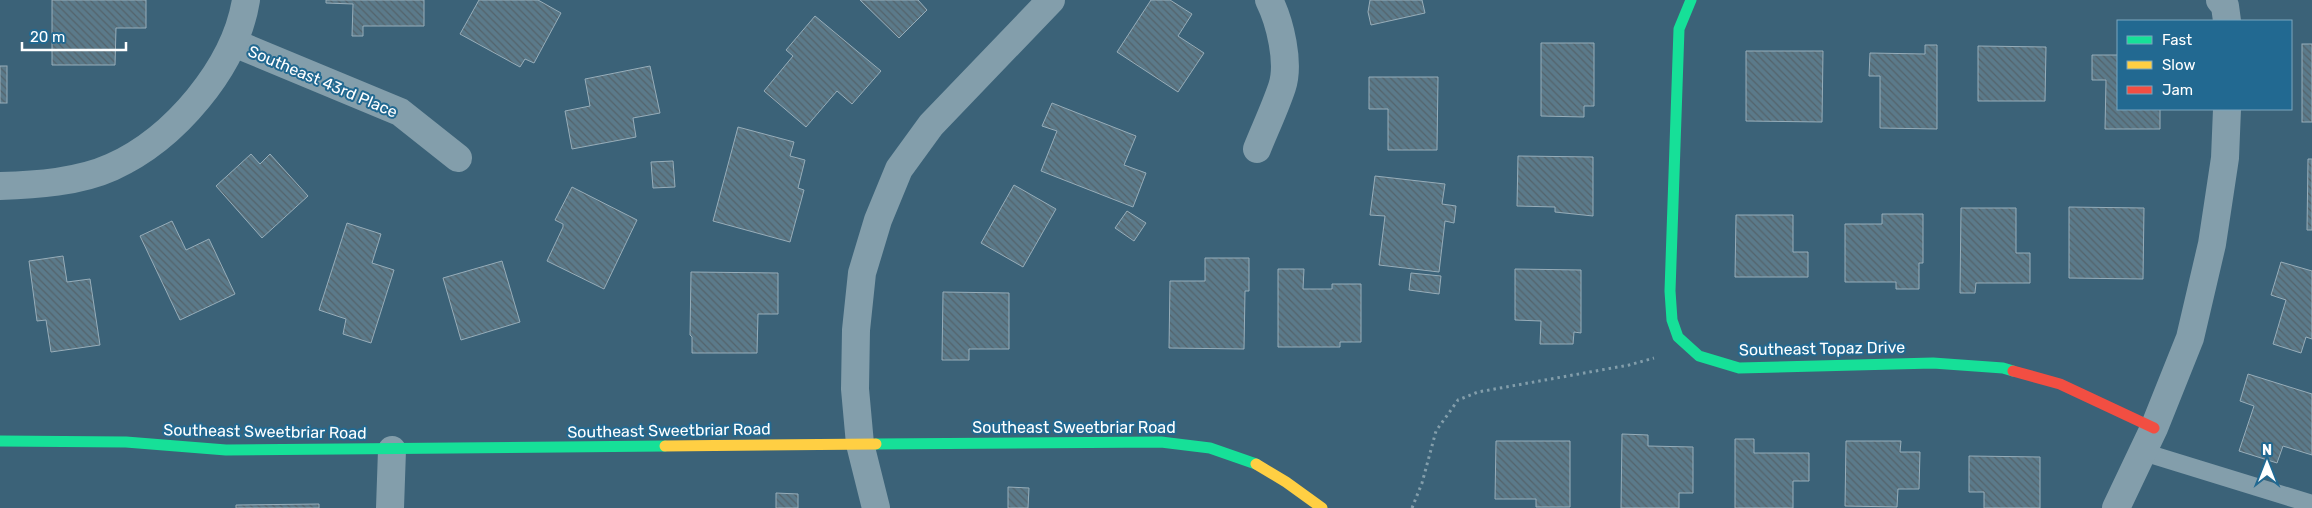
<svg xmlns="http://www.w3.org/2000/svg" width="2312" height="508" viewBox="0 0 2312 508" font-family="Rubik,sans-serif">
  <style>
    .building { fill: url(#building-back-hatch); stroke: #97adb9 }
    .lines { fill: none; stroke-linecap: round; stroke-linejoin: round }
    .path { stroke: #839eab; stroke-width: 3; stroke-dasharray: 2.5 4; stroke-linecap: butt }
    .lane { stroke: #839eab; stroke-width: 18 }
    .street { stroke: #839eab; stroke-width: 28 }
    .fast { stroke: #16e098; stroke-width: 11 }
    .slow { stroke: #ffcf43; stroke-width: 11 }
    .jam { stroke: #f24e42; stroke-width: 11 }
    .labels { text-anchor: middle; stroke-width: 4; stroke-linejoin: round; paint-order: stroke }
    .street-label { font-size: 16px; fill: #fff; stroke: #226991 }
  </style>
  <defs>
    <pattern id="building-back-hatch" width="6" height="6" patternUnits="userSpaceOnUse" patternTransform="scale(1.25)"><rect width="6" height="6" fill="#5b7a8a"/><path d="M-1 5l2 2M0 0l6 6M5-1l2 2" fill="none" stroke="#54636b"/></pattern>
  </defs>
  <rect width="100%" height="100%" fill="#3b6278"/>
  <g class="building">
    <path d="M 52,0 L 146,0 L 146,28 L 116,28 L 115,65 L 52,65 Z"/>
    <path d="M 326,0 L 424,0 L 424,26 L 363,26 L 363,36 L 352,36 L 353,4 L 326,3 Z"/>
    <path d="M 479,0 L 538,0 L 561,13 L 534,63 L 525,59 L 520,67 L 460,34 Z"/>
    <path d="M 860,0 L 918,0 L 927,10 L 899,38 Z"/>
    <path d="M 1151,0 L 1170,0 L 1192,14 L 1178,36 L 1204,53 L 1178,92 L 1117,52 Z"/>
    <path d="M 1370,0 L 1422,0 L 1425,13 L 1371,25 L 1368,12 Z"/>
    <path d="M 815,16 L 881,71 L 852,104 L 837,91 L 806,127 L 764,91 L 793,56 L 786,50 Z"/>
    <path d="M 1541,43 L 1594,43 L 1594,106 L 1584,106 L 1584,117 L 1541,116 Z"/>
    <rect x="2302" y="44" width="10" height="78"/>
    <path d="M 1925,45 L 1937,45 L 1937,129 L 1880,128 L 1880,76 L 1869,76 L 1870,53 L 1925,54 Z"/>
    <path d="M 1978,46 L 2046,47 L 2045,101 L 1978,101 Z"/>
    <path d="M 1746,51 L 1823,51 L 1822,122 L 1746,121 Z"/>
    <path d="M 2092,55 L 2118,55 L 2118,109 L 2160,109 L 2160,129 L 2105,129 L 2106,80 L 2092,80 Z"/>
    <rect x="0" y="66" width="7" height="37"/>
    <path d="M 650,66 L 660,113 L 633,118 L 636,137 L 572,149 L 565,111 L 590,106 L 585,79 Z"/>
    <path d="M 1369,77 L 1438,77 L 1437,150 L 1388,150 L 1388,109 L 1369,109 Z"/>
    <path d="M 1052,103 L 1136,136 L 1124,165 L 1146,173 L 1133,207 L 1041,171 L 1057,131 L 1042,126 Z"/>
    <path d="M 738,127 L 794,142 L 790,156 L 805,160 L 798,188 L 804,190 L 790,242 L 713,221 Z"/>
    <path d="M 251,154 L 260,164 L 270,154 L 308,196 L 262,238 L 216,186 Z"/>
    <path d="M 1518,156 L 1593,157 L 1593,216 L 1555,212 L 1555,207 L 1517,206 Z"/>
    <path d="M 2308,159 L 2312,159 L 2312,230 L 2307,230 Z"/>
    <path d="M 673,161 L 675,187 L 653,188 L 651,162 Z"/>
    <path d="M 1375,176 L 1445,184 L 1442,204 L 1456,206 L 1454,223 L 1445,221 L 1439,272 L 1379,265 L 1385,216 L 1370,215 Z"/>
    <path d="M 1014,185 L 1056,209 L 1023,267 L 981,243 Z"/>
    <path d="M 572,187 L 637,220 L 604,289 L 547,261 L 563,227 L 563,224 L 555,220 Z"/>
    <path d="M 2069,207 L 2144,208 L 2143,279 L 2069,278 Z"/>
    <path d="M 1961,208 L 2016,208 L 2016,253 L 2030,253 L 2030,283 L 1976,283 L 1975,293 L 1960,293 Z"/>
    <path d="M 1127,211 L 1146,223 L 1134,241 L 1115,228 Z"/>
    <path d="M 1882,214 L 1923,214 L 1923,263 L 1919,263 L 1919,289 L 1896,289 L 1896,282 L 1845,282 L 1845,224 L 1882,224 Z"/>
    <path d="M 1736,215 L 1793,215 L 1793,252 L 1808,252 L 1808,277 L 1735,277 Z"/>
    <path d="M 172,221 L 186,250 L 209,239 L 235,294 L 180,320 L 140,236 Z"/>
    <path d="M 347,223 L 381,234 L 372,263 L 394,270 L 371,343 L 343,334 L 346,319 L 319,310 Z"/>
    <path d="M 63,256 L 67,282 L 90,279 L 100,345 L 51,352 L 46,320 L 37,321 L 29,261 Z"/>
    <path d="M 1205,258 L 1249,258 L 1249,291 L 1245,291 L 1244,349 L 1169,348 L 1170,281 L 1205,281 Z"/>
    <path d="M 502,261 L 520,322 L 461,340 L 443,278 Z"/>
    <path d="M 2281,262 L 2312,271 L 2312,339 L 2306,337 L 2301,353 L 2273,344 L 2286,300 L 2271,295 Z"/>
    <path d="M 1278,269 L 1304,269 L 1303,289 L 1332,289 L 1332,284 L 1361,284 L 1361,342 L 1340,342 L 1340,347 L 1278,347 Z"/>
    <path d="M 1515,269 L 1581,270 L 1581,333 L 1574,332 L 1573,344 L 1540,344 L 1541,321 L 1515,320 Z"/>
    <path d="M 691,272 L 778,273 L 778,314 L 758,314 L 757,353 L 692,353 L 692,337 L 690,335 Z"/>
    <path d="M 1411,273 L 1441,276 L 1439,294 L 1409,290 Z"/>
    <path d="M 943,292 L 1009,293 L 1009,349 L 969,349 L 969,360 L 942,360 Z"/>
    <path d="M 2248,374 L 2312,394 L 2312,455 L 2283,446 L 2277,463 L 2239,451 L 2254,406 L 2240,401 Z"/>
    <path d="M 1622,434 L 1648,435 L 1648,446 L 1693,447 L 1693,493 L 1679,493 L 1679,508 L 1621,508 Z"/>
    <path d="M 1735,439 L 1754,439 L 1754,453 L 1809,453 L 1809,481 L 1793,481 L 1793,508 L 1735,508 Z"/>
    <path d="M 1496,441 L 1570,441 L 1570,507 L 1536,507 L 1536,499 L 1495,499 Z"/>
    <path d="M 1846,441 L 1901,441 L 1900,452 L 1920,452 L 1919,489 L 1898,489 L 1897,507 L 1845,506 Z"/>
    <path d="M 1969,456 L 2040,457 L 2040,508 L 1984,508 L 1984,492 L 1969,492 Z"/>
    <path d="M 1008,487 L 1029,488 L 1028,508 L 1008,508 Z"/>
    <path d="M 776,493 L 798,494 L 798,508 L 776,508 Z"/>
    <path d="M 319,504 L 319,508 L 236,508 L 236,505 Z"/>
  </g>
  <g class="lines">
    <path class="path" d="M 1412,508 L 1422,483 L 1436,431 L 1458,400 L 1478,392 L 1629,365 L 1654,358"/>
    <path class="lane" d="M 2143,452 L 2312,504"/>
    <g class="street">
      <path d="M 2220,0 L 2225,6 L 2227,21"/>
      <path d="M 234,43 L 400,112 L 458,158"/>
      <path d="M 1257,149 C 1265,129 1275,108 1282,87 C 1290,63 1280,22 1269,0"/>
      <path d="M 0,186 C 36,185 79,182 112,167 C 174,139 235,68 246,0"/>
      <path d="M 390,508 L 392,450"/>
      <path d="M 876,508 L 860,444 L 855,389 L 856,330 L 862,273 L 878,220 L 899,169 L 931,125 L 1051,0"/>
      <path d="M 2116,508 L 2154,428 L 2190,338 L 2212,244 L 2225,158 L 2227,109"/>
    </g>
    <g class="fast">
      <path d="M 1691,0 L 1679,29 L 1670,291 L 1672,320 L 1678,337 L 1699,356 L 1739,368 L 1933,363 L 2003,368 L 2013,371"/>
      <path d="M 0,441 L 126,442 L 226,450 L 665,446"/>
      <path d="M 876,444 L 1161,442 L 1210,448 L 1256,464"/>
    </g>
    <g class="slow">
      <path d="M 665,446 L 876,444"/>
      <path d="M 1256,464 L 1286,482 L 1322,508"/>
    </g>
    <path class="jam" d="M 2013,371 L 2060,384 L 2154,428"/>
  </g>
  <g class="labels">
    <g class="street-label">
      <text transform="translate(323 81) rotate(23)" y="6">Southeast 43rd Place</text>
      <text transform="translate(1822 348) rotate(-1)" y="6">Southeast Topaz Drive</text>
      <text x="1074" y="433">Southeast Sweetbriar Road</text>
      <text transform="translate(669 430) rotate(-1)" y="6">Southeast Sweetbriar Road</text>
      <text transform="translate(265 431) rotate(1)" y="6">Southeast Sweetbriar Road</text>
    </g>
  </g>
  <rect x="2117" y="20" width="175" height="90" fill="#226991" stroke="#7aa5bd"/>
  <rect x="2127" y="36" width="25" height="8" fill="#16e098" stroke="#7aa5bd"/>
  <text x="2162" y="45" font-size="15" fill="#ffffff">Fast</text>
  <rect x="2127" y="61" width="25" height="8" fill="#ffcf43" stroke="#7aa5bd"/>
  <text x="2162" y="70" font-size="15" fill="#ffffff">Slow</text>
  <rect x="2127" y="86" width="25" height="8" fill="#f24e42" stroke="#7aa5bd"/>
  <text x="2162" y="95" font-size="15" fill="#ffffff">Jam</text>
  <g transform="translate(2267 463)" stroke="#226991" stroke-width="4" paint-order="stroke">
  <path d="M0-4L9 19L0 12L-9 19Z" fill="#ffffff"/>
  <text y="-8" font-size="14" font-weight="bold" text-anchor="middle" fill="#ffffff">N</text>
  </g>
  <path d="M22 42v8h104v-8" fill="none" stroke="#ffffff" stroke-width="2.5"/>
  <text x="30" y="42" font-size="15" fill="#ffffff" stroke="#226991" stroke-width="4" paint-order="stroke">20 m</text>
</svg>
